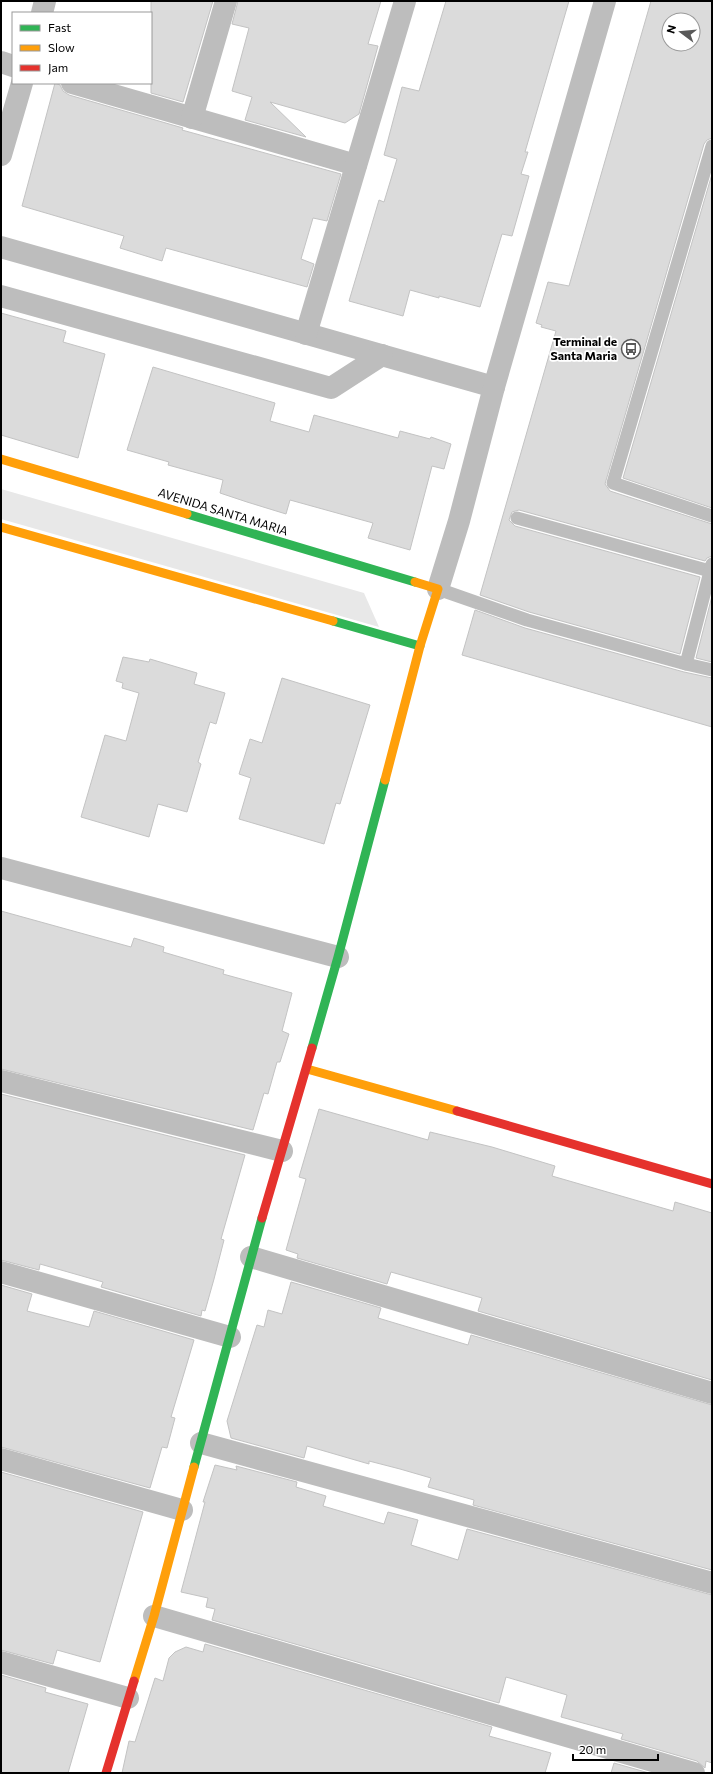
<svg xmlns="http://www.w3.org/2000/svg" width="713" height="1774" viewBox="0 0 713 1774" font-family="Commissioner,sans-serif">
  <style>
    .green { fill: #e8e8e8 }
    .building { fill: #dbdbdb; stroke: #c3c3c3; fill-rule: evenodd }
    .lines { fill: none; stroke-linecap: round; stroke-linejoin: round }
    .lane { stroke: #bdbdbd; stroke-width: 13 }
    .street { stroke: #bdbdbd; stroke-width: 22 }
    .fast { stroke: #30b455; stroke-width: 9 }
    .slow { stroke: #ff9f0a; stroke-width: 9 }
    .jam { stroke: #e5322d; stroke-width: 9 }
    .labels { text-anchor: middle; stroke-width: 3.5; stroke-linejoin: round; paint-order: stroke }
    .poi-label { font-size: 12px; font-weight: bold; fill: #000; stroke: #fff; text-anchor: end }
    .street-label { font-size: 12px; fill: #000; stroke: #fff }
  </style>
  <rect width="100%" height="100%" fill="#fff"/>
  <path class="green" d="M 1,489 L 364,593 L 379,627 L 1,519 Z"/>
  <g class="building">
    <path d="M 151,1 L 213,1 L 183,102 L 151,93 Z"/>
    <path d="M 238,1 L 381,1 L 368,44 L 378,46 L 359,114 L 345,123 L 270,102 L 306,137 L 245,120 L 252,97 L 232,91 L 249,28 L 232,24 Z"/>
    <path d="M 446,1 L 569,1 L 525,152 L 528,152 L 521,174 L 529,176 L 512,236 L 502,234 L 480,307 L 439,296 L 439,298 L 410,290 L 403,316 L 349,301 L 379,200 L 384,202 L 397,159 L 384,155 L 402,87 L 419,91 Z"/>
    <path d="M 651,1 L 712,1 L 712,138 L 707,140 L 704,144 L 605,484 L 610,491 L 712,524 L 712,556 L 707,558 L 705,561 L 519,510 L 512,512 L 509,520 L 515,526 L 700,577 L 680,654 L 529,612 L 480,595 L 556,331 L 541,327 L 542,325 L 536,323 L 548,282 L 569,286 ZM 669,20 L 693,20 L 693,44 L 669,44 Z"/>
    <path d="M 55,83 L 60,85 L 63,91 L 69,95 L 183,128 L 182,130 L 341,174 L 327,221 L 313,218 L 301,259 L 314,264 L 307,287 L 166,248 L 162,261 L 120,248 L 124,236 L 22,206 Z"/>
    <path d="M 712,174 L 712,508 L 623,478 Z"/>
    <path d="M 1,313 L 66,331 L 63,342 L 105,354 L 78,458 L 1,435 Z"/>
    <path d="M 153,367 L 275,403 L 270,421 L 309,432 L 314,415 L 398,438 L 400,431 L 430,439 L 431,437 L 451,444 L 444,469 L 432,466 L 410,550 L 368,538 L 373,523 L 290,500 L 286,514 L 247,502 L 220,493 L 223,480 L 168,465 L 169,462 L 127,450 Z"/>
    <path d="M 712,596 L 712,662 L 696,658 Z"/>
    <path d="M 475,610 L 525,628 L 684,672 L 712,678 L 712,727 L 462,655 Z"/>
    <path d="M 123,657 L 149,662 L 150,659 L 197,673 L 194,684 L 225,693 L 216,724 L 210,722 L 198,762 L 201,764 L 187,812 L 158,804 L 149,837 L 81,817 L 105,735 L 126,741 L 139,693 L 122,688 L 123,683 L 116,681 Z"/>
    <path d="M 282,678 L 370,705 L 340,804 L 336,803 L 324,844 L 239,819 L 251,778 L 239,774 L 250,739 L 262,743 Z"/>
    <path d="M 1,911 L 131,947 L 134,938 L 164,947 L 163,952 L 224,970 L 223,974 L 292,993 L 282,1031 L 289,1034 L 280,1062 L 277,1062 L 268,1094 L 264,1093 L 253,1130 L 1,1069 Z"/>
    <path d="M 1,1094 L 245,1155 L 221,1239 L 224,1240 L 214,1279 L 205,1311 L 202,1310 L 201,1316 L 101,1287 L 103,1282 L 40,1264 L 39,1270 L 1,1260 Z"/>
    <path d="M 319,1109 L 428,1140 L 430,1132 L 492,1147 L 555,1166 L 552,1176 L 673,1211 L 675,1202 L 712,1213 L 712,1380 L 478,1311 L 482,1298 L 391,1272 L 387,1284 L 297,1258 L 298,1254 L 286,1250 L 306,1179 L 299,1177 Z"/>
    <path d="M 291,1282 L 381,1308 L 378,1318 L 468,1345 L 471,1335 L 712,1405 L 712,1570 L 473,1505 L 474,1500 L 428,1487 L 431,1478 L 400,1469 L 369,1461 L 369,1464 L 307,1446 L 304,1458 L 231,1438 L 227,1421 L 257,1325 L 264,1327 L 268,1310 L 282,1314 Z"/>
    <path d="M 1,1285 L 32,1294 L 27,1311 L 89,1327 L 94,1311 L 194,1340 L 171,1417 L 175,1418 L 167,1448 L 162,1447 L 150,1488 L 1,1447 Z"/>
    <path d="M 215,1465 L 237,1470 L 236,1466 L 297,1482 L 296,1487 L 326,1496 L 323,1506 L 384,1524 L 388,1512 L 418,1520 L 411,1545 L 458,1560 L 467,1529 L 712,1595 L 712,1763 L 706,1761 L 705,1768 L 697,1761 L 621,1739 L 623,1734 L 561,1717 L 567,1695 L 506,1677 L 499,1703 L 212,1620 L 215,1609 L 206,1607 L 208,1598 L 181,1592 L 205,1502 L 203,1502 Z"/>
    <path d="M 1,1472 L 143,1512 L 100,1662 L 57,1650 L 53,1664 L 1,1650 Z"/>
    <path d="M 205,1644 L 492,1727 L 489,1736 L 551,1753 L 545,1773 L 122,1773 L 129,1741 L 135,1742 L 155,1678 L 163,1681 L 169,1658 L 175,1652 L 186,1647 L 203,1652 Z"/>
    <path d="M 1,1675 L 46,1688 L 45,1692 L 88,1704 L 68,1773 L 1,1773 Z"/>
    <path d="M 614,1763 L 649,1773 L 611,1773 Z"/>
  </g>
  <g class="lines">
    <g class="lane">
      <path d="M 712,146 L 613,483 L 712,516"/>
      <path d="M 517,518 L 710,571"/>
      <path d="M 438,589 L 527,620 L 686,664 L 712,564"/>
      <path d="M 686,664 L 712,670"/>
    </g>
    <g class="street">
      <path d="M 42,13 L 45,1"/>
      <path d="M 1,62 L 13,66"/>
      <path d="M 72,83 L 356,165"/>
      <path d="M 192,118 L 226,1"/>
      <path d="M 1,155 L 22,83"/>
      <path d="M 1,247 L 494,387"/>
      <path d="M 1,296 L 331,388 L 382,355"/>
      <path d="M 306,334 L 405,1"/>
      <path d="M 438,589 L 459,521 L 494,387 L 605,1"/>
      <path d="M 1,868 L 338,957"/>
      <path d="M 1,1081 L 282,1151"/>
      <path d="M 251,1257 L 712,1393"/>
      <path d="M 1,1272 L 230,1337"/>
      <path d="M 201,1443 L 712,1583"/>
      <path d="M 1,1459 L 182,1510"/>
      <path d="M 154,1616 L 694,1773"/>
      <path d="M 1,1662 L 128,1698"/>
    </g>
    <g class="fast">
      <path d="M 187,514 L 415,582"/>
      <path d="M 333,621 L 420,646"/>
      <path d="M 312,1048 L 338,957 L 385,780"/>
      <path d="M 194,1467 L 262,1218"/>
    </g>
    <g class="slow">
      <path d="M 1,459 L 187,514"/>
      <path d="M 1,527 L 333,621"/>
      <path d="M 385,780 L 420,646 L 438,589 L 415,582"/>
      <path d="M 307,1069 L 457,1111"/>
      <path d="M 134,1681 L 154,1616 L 194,1467"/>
    </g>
    <g class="jam">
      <path d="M 457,1111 L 712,1184"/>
      <path d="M 262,1218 L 312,1048"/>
      <path d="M 106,1773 L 134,1681"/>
    </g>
  </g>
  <defs>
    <symbol id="bus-ring" viewBox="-11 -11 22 22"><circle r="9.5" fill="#fff" stroke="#595959" stroke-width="1.5"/><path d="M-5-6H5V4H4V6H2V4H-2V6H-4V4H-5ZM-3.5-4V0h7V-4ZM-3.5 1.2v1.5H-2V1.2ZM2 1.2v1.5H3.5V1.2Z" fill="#595959"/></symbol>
  </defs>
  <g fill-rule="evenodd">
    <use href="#bus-ring" x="620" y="338" width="22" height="22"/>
  </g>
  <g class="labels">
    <g class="poi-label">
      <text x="617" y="346">Terminal de<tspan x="617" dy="14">Santa Maria</tspan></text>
    </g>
    <g class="street-label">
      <text transform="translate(223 512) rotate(17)" y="4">AVENIDA SANTA MARIA</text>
    </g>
  </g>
  <rect width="713" height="1774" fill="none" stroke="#000000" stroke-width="4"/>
  <rect x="12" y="12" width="140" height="72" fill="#ffffff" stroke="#999999"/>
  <rect x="20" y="25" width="20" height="6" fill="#30b455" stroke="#999999"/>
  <text x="48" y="32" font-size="12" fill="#000000">Fast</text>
  <rect x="20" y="45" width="20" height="6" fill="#ff9f0a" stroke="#999999"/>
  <text x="48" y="52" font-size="12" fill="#000000">Slow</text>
  <rect x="20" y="65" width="20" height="6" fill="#e5322d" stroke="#999999"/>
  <text x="48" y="72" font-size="12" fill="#000000">Jam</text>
  <g transform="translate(681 32) rotate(286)"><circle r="19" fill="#ffffff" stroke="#999999"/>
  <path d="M0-3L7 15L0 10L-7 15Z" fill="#595959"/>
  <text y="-6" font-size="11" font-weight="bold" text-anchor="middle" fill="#000000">N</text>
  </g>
  <path d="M573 1754v6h85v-6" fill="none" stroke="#000000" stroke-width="2"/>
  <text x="579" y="1754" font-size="12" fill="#000000" stroke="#ffffff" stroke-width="3" paint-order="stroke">20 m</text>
</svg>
